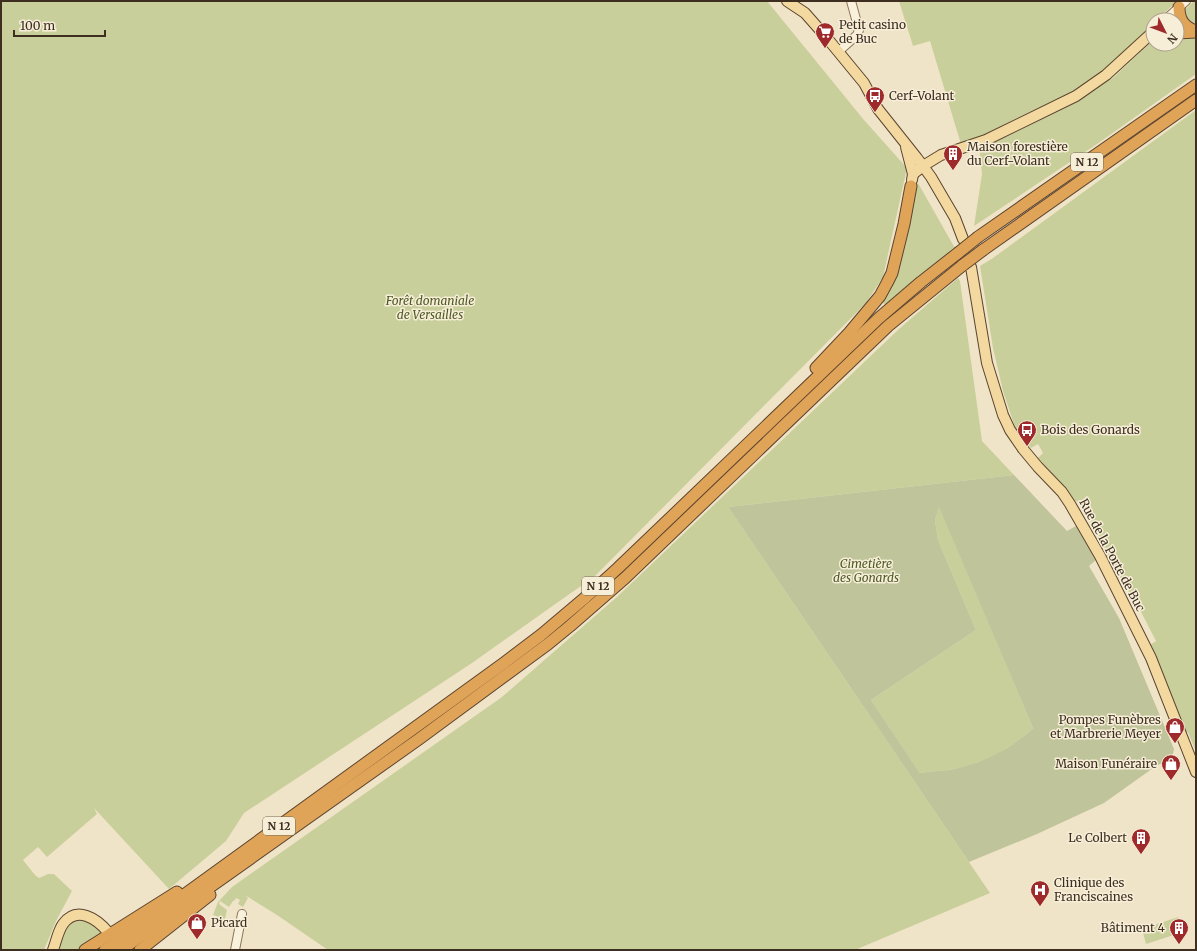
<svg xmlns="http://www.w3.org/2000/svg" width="1197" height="951" viewBox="0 0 1197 951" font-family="Merriweather,serif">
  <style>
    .green { fill: #c9cf9b }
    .cemetery { fill: #bfc49a; fill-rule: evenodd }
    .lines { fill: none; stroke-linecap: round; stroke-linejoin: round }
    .minor-casing { stroke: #8d765c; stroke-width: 10 }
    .major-casing { stroke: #5b4430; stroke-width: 12 }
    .highway-casing { stroke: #5b4430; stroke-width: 13 }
    .minor { stroke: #faf1dc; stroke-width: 8 }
    .major { stroke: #f3d9a0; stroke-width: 10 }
    .highway { stroke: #e0a458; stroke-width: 11 }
    .highway-bridge-casing { stroke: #5b4430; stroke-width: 13; stroke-linecap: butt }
    .highway-bridge { stroke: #e0a458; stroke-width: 11 }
    .labels { text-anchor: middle; stroke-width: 3; stroke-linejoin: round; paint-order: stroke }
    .shield { fill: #f7eed8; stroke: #756857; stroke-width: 1 }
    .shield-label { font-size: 11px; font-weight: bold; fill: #3d2e20 }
    .poi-label { font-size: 12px; fill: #3d2e20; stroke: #f7eed8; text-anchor: start }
    .park-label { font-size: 12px; font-style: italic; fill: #4d5a26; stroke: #f7eed8 }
    .street-label { font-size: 12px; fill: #3d2e20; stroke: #f7eed8 }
  </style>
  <rect width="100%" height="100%" fill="#f0e4c8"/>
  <g class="green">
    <path d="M 1,1 L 767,1 L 864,120 L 907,168 L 883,277 L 866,303 L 595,576 L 472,663 L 244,813 L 226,841 L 169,889 L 94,808 L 97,814 L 47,857 L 38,847 L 23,860 L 35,875 L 39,878 L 48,874 L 54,874 L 72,891 L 56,921 L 44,950 L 1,950 Z"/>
    <path d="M 899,1 L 1177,1 L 1157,20 L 1153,20 L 1153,24 L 1110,65 L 1093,79 L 1064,97 L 981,138 L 958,146 L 960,141 L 930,41 L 913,46 Z"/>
    <path d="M 1194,1 L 1196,1 L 1196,25 L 1185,21 L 1186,9 Z"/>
    <path d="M 1196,35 L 1196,74 L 1097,144 L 974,226 L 982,174 L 979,145 L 1076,101 L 1114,77 L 1150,43 L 1153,42 L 1153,44 L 1177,44 L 1177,36 Z"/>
    <path d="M 1196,110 L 1196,752 L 1188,732 L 1185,733 L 1150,645 L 1156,641 L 1140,610 L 1112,564 L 1094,528 L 1077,501 L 1074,501 L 1066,488 L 1038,458 L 1043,453 L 1038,444 L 1031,448 L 1015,427 L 1003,391 L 993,348 L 980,266 L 993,258 Z"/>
    <path d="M 918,183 L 956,250 L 885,305 L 882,301 L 891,289 L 899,264 L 915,193 Z"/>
    <path d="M 958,278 L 960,281 L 982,441 L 1014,475 L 728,507 L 990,893 L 855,950 L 328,950 L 277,915 L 245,895 L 248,898 L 243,907 L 238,904 L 240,900 L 236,898 L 234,901 L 233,901 L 229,907 L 220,901 L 219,904 L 227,910 L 225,919 L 213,915 L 218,902 L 232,887 L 502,697 L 618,596 L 899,329 Z"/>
    <path d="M 939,506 L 1033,728 C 1012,748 983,763 954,769 C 942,771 931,771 920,773 L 871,700 L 976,630 L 938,540 L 935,520 Z"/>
    <path d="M 1178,917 L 1183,932 L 1146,944 L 1142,929 Z"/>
    <path d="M 79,920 C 91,919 97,927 104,935 L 80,950 L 57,950 C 62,938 64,923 79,920 Z"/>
  </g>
  <path class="cemetery" d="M 1014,475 L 1067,531 L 1076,526 L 1096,560 L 1089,566 L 1119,618 L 1174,749 L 1172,758 L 1156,766 L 1104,803 L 1037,834 L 969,862 L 728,507 ZM 939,507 L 1033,728 C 1012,748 982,763 954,769 C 943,771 931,771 920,773 L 871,700 L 976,630 L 938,540 L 935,520 Z"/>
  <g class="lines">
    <defs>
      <g id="minor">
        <path d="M 1165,20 L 1186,1"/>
        <path d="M 839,51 L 857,35 L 859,30 L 851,1"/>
        <path d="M 235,950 L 242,914"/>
      </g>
      <g id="major">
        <path d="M 787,1 L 805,13 L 827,38 L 864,83 L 878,109 L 917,158 L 931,177 L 955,218 L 963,239"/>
        <path d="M 906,147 L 913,174 L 912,180"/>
        <path d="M 913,174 L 923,166 L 941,155 L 986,140 L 1076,96 L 1106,75 L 1153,32"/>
        <path d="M 971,267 L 987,363 L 1003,415 L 1010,430 L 1023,449 L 1038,467 L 1062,492 L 1070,504 L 1100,556 L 1151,658 L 1196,772"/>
        <path d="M 53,950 C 56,942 58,931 63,924 C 77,905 97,919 108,932"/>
      </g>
      <g id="highway">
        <path d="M 1179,7 C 1179,20 1184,27 1196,31"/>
        <path d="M 1177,33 L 1196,32"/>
        <path d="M 978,237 L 1196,85"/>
        <path d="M 983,250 L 1196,100"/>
        <path d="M 816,368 L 849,333 L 880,296 L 887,283 L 892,273 L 904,224 L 911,186"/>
        <path d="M 85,950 L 177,892"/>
        <path d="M 105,950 L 141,926 L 504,663 L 541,635 L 586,597 L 618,568 L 879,318 L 921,282 L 958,253"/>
        <path d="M 121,950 L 419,739 L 548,644 L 570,626 L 625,578 L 888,326 L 963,265"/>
        <path d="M 140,950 L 210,895"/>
      </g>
    </defs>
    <use href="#minor" class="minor-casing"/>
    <use href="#major" class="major-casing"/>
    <use href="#highway" class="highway-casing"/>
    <use href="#minor" class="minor"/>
    <use href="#major" class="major"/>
    <use href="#highway" class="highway"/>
    <defs>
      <g id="highway-bridge">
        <path d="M 958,253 L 978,237"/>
        <path d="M 963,265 L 983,250"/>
      </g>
    </defs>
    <use href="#highway-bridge" class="highway-bridge-casing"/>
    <use href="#highway-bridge" class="highway-bridge"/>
  </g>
  <defs>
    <symbol id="supermarket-pin" viewBox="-11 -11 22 30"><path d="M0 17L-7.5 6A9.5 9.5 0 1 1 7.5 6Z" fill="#9e2a2b" stroke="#f7eed8"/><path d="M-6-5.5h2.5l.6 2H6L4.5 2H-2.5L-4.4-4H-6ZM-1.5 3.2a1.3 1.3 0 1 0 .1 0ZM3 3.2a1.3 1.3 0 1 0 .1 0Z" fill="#fff"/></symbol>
    <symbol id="bus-pin" viewBox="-11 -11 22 30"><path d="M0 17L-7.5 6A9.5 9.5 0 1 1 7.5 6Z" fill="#9e2a2b" stroke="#f7eed8"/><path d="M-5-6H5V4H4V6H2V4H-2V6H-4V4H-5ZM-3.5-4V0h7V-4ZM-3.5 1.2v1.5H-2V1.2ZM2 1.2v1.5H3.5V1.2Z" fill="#fff"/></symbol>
    <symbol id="building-pin" viewBox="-11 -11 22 30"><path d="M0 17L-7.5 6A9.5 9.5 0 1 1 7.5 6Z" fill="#9e2a2b" stroke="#f7eed8"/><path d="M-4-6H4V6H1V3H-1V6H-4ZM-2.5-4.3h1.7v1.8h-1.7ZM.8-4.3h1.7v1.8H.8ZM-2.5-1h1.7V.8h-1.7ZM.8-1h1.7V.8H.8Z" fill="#fff"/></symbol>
    <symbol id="shop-pin" viewBox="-11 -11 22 30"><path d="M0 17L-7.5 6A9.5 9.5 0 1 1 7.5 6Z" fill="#9e2a2b" stroke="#f7eed8"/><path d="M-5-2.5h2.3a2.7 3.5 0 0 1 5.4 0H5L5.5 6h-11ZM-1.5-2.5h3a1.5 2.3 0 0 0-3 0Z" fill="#fff"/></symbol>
    <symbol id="hospital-pin" viewBox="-11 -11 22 30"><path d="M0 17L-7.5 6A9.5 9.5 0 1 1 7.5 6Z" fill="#9e2a2b" stroke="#f7eed8"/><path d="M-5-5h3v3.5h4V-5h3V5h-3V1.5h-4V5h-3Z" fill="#fff"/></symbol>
  </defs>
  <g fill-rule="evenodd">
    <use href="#supermarket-pin" x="814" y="21" width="22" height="30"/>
    <use href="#bus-pin" x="864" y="85" width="22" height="30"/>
    <use href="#building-pin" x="942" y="143" width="22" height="30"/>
    <use href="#bus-pin" x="1016" y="419" width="22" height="30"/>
    <use href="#shop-pin" x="1164" y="716" width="22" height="30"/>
    <use href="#shop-pin" x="1160" y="753" width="22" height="30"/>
    <use href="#building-pin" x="1130" y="827" width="22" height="30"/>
    <use href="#hospital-pin" x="1029" y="879" width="22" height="30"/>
    <use href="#shop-pin" x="186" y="912" width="22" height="30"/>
    <use href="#building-pin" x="1168" y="917" width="22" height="30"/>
  </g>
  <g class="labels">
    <g class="shield">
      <rect x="1071" y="153" width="32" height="18" rx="3"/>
      <rect x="582" y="577" width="32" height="18" rx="3"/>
      <rect x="263" y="817" width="32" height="18" rx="3"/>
    </g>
    <g class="shield-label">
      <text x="1087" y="166">N 12</text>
      <text x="598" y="590">N 12</text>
      <text x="279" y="830">N 12</text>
    </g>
    <g class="poi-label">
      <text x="839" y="29">Petit casino<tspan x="839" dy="14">de Buc</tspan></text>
      <text x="889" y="100">Cerf-Volant</text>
      <text x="967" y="151">Maison forestière<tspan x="967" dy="14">du Cerf-Volant</tspan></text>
      <text x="1041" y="434">Bois des Gonards</text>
      <text x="1161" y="724" text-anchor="end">Pompes Funèbres<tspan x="1161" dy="14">et Marbrerie Meyer</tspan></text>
      <text x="1157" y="768" text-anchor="end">Maison Funéraire</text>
      <text x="1127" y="842" text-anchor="end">Le Colbert</text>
      <text x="1054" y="887">Clinique des<tspan x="1054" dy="14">Franciscaines</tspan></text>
      <text x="211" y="927">Picard</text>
      <text x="1165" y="932" text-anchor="end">Bâtiment 4</text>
    </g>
    <g class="park-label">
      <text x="430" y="305">Forêt domaniale<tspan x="430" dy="14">de Versailles</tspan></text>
      <text x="866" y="568">Cimetière<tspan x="866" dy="14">des Gonards</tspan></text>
    </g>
    <g class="street-label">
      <text transform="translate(1112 555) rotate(62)" y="4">Rue de la Porte de Buc</text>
    </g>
  </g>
  <rect width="1197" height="951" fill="none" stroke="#3d2e20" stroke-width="4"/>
  <g transform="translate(1165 32) rotate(132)"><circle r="19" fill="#f7eed8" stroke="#ada18e"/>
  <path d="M0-3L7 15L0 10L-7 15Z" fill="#9e2a2b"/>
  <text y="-6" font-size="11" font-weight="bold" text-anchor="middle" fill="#3d2e20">N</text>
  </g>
  <path d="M14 30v6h91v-6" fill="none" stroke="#3d2e20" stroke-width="2"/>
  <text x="20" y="30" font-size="12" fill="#3d2e20" stroke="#f7eed8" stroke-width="3" paint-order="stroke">100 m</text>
</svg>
